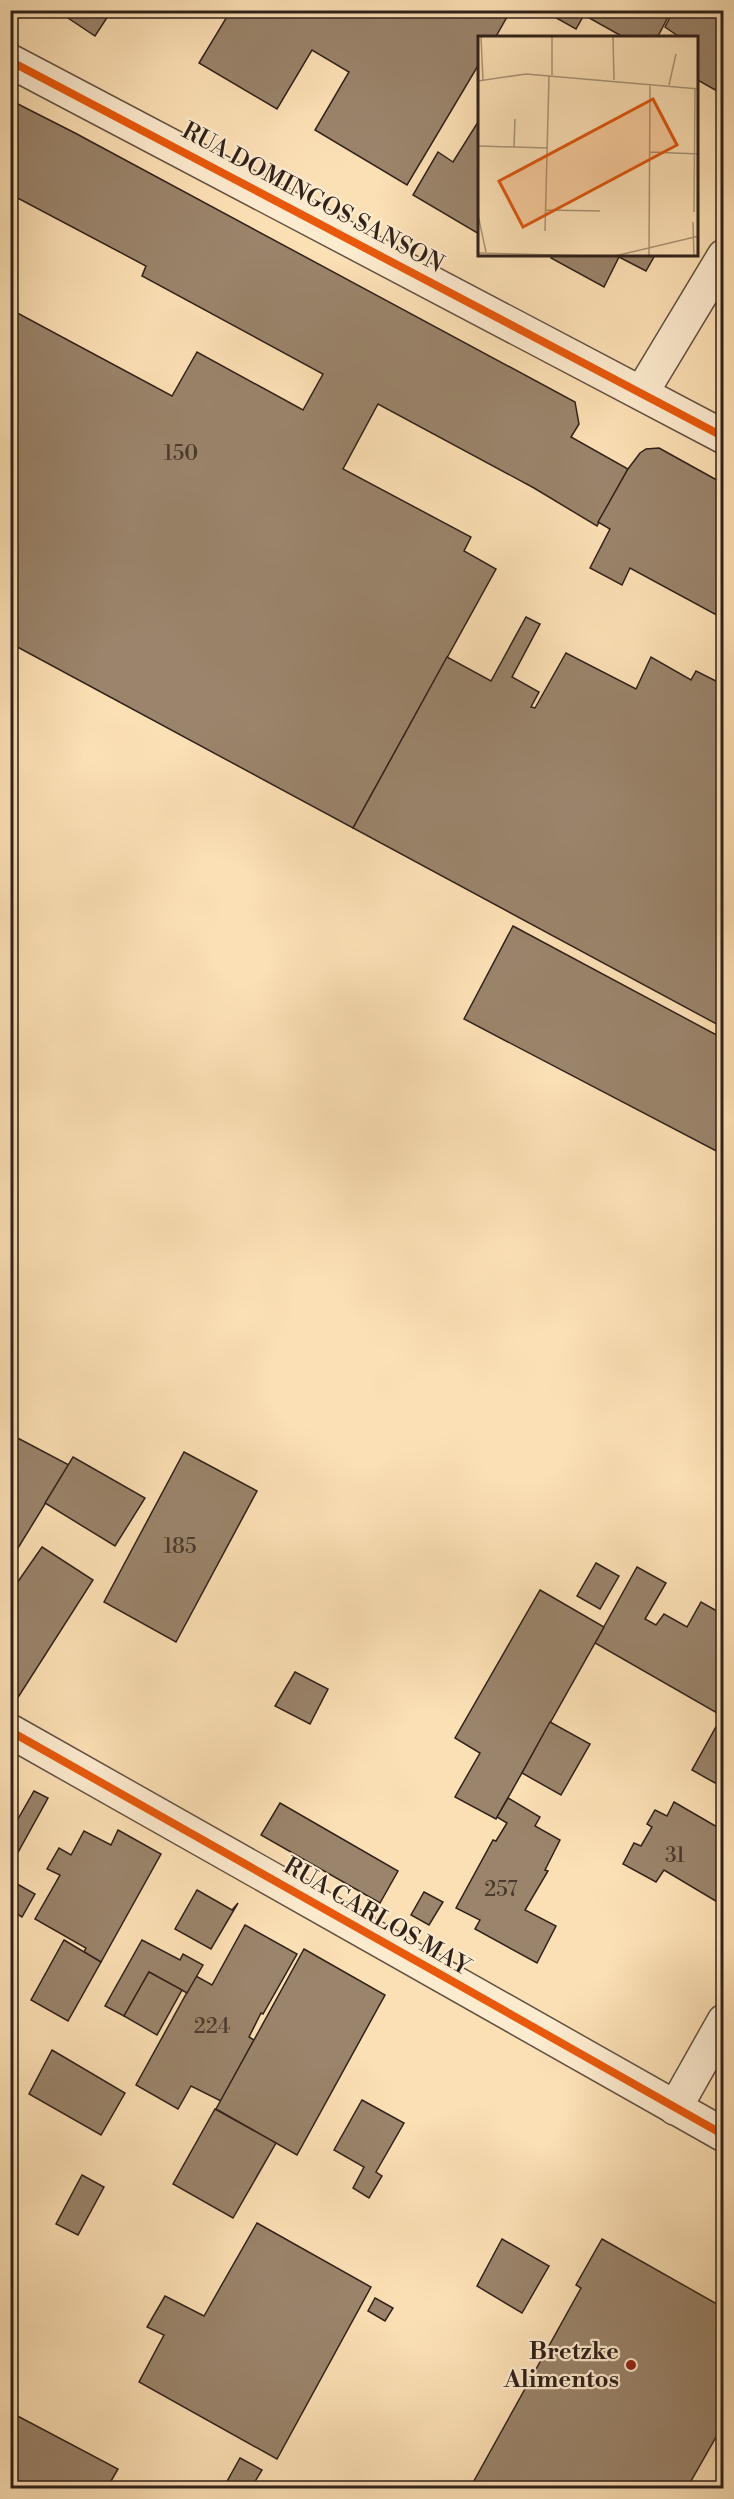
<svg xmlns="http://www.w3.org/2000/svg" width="734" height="2499" viewBox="0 0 734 2499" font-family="'Libre Bodoni',serif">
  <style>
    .building { fill: #9a846b; stroke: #30211a; stroke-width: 1.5 }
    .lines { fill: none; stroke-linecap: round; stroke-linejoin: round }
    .minor-casing { stroke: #635141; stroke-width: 36 }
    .minor { stroke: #fdebcf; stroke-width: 33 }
    .cycleway-casing { stroke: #fdebcf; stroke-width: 11 }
    .cycleway { stroke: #e8590c; stroke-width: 8 }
    .poi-dot { fill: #8f2418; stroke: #fdebcf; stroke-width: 2 }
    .labels { text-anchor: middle; stroke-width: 4.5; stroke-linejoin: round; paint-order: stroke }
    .number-label { font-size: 21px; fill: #4a3a2e }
    .street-label { font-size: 24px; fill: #30211a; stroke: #fdebcf }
    .poi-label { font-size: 24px; font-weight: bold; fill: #30211a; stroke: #fdebcf; text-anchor: end }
    .inset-road { fill: none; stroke: #aa9477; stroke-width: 1.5 }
    .view { fill: #df560d; fill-opacity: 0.15; stroke: #df560d; stroke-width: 3 }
    .inset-edge { fill: none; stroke: #30211a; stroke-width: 3 }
  </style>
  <rect width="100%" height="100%" fill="#fce0b5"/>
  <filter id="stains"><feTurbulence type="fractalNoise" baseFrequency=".00333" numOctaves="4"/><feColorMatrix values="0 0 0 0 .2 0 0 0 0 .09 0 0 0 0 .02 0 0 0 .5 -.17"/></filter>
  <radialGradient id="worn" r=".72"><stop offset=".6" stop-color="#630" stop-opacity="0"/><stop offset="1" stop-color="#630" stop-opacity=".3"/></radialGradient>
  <g class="building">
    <path d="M 56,10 L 112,10 L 95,36 Z"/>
    <path d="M 231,10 L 511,10 L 495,38 L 479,38 L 479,64 L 407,185 L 315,130 L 349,72 L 312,50 L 277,109 L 199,63 Z"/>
    <path d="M 542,10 L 657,10 L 668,17 L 657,38 L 625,38 L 584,15 L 576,29 Z"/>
    <path d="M 674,10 L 724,10 L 724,95 L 696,79 L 696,38 L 681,38 L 665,27 Z"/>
    <path d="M 10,100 L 75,133 L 575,402 L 579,424 L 571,437 L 628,469 L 597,526 L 534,488 L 378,404 L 343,469 L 471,537 L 464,551 L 496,569 L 353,828 L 10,643 L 10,309 L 172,396 L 197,352 L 303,410 L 323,374 L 142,276 L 146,266 L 10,194 Z"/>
    <path d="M 478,122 L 479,122 L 479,234 L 413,195 L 438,152 L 453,162 Z"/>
    <path d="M 553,255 L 655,255 L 646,271 L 619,257 L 604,287 L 551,258 Z"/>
    <path d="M 659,448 L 724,484 L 724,619 L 630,568 L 622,585 L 590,568 L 610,529 L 598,522 L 628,469 L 640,453 L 646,449 Z"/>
    <path d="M 526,617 L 540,624 L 512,677 L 539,692 L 531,707 L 535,708 L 566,653 L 636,689 L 651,657 L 691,680 L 696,671 L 724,685 L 724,1028 L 353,828 L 447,657 L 491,681 Z"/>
    <path d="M 513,926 L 724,1039 L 724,1155 L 464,1019 Z"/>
    <path d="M 10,1434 L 69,1465 L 10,1561 Z"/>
    <path d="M 184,1452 L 257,1491 L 176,1642 L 104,1602 Z"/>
    <path d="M 73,1457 L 145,1498 L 115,1546 L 45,1503 Z"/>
    <path d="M 42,1547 L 93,1580 L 17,1699 L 10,1695 L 10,1593 Z"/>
    <path d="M 596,1563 L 619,1576 L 600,1609 L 577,1596 Z"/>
    <path d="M 637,1567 L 666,1583 L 645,1619 L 656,1625 L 664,1614 L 687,1627 L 701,1602 L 724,1615 L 724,1717 L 595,1643 Z"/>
    <path d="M 540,1590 L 604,1627 L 496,1819 L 455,1797 L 480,1753 L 455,1738 Z"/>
    <path d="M 295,1672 L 328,1689 L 310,1724 L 275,1706 Z"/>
    <path d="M 722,1716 L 724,1717 L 724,1788 L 692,1770 Z"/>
    <path d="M 550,1722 L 590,1744 L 561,1795 L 522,1773 Z"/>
    <path d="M 34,1791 L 48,1798 L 11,1865 L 10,1833 Z"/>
    <path d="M 508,1798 L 540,1817 L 535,1826 L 560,1840 L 545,1870 L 548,1871 L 525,1910 L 556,1926 L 537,1963 L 475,1929 L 480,1920 L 456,1908 L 493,1840 L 496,1841 L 507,1823 L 497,1817 Z"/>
    <path d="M 674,1802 L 724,1831 L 724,1895 L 719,1903 L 664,1870 L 656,1882 L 623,1864 L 634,1843 L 641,1846 L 652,1827 L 647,1824 L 655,1810 L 667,1816 Z"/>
    <path d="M 280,1803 L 398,1871 L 380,1903 L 261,1835 Z"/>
    <path d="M 118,1830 L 161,1854 L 101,1962 L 84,1952 L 86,1948 L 35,1919 L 60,1875 L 47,1869 L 59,1848 L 71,1855 L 84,1831 L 111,1845 Z"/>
    <path d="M 10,1880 L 35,1894 L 22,1917 L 10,1910 Z"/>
    <path d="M 197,1890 L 232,1910 L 238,1903 L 211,1949 L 175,1929 Z"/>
    <path d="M 424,1892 L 443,1902 L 429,1925 L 411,1915 Z"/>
    <path d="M 245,1925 L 297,1954 L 263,2014 L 261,2013 L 249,2037 L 254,2040 L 221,2101 L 191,2086 L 178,2109 L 136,2085 L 196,1976 L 212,1985 Z"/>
    <path d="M 64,1940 L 101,1962 L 68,2021 L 31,2000 Z"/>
    <path d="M 142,1940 L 180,1960 L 183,1954 L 203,1965 L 187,1993 L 149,1972 L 124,2016 L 105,2006 Z"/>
    <path d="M 304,1949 L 385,1995 L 297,2155 L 216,2109 Z"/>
    <path d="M 149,1972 L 182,1990 L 157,2035 L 124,2016 Z"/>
    <path d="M 52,2050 L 125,2093 L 101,2135 L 29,2094 Z"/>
    <path d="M 362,2100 L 404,2123 L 376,2172 L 382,2176 L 369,2198 L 353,2188 L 364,2167 L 334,2150 Z"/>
    <path d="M 215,2109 L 276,2143 L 233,2218 L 173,2184 Z"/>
    <path d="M 82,2175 L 104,2187 L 78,2235 L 56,2224 Z"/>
    <path d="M 257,2223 L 371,2287 L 277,2459 L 139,2382 L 164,2335 L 147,2327 L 165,2296 L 204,2316 Z"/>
    <path d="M 502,2239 L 549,2266 L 522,2313 L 477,2286 Z"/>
    <path d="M 602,2239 L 724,2308 L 724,2423 L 687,2488 L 470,2488 L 581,2288 L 576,2285 Z"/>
    <path d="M 375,2298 L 393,2308 L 385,2321 L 368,2311 Z"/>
    <path d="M 10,2412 L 118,2469 L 107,2488 L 10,2488 Z"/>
    <path d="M 240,2458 L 262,2470 L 251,2488 L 231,2488 L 225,2485 Z"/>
  </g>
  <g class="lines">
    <defs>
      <g id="minor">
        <path d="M 10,61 L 724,437"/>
        <path d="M 642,392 L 724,256"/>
        <path d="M 10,1731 L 724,2135"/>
        <path d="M 675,2108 L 724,2021"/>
      </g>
    </defs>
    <use href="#minor" class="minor-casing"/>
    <use href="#minor" class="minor"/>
    <defs>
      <g id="cycleway">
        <path d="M 10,61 L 724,437"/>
        <path d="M 10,1731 L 724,2135"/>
      </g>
    </defs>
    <use href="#cycleway" class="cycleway-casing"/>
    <use href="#cycleway" class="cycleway"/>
  </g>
  <circle class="poi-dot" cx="631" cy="2365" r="6"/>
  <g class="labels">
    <g class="number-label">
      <text x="181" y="460">150</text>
      <text x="180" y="1553">185</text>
      <text x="675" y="1862">31</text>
      <text x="501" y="1896">257</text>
      <text x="212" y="2033">224</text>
    </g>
    <g class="street-label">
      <text transform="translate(313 197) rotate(28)" y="8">RUA DOMINGOS SANSON</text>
      <text transform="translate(377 1916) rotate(30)" y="8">RUA CARLOS MAY</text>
    </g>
    <g class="poi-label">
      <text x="619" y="2359">Bretzke<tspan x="619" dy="28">Alimentos</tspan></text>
    </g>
  </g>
  <g transform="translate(478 36)">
    <rect width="220" height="220" fill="#fce0b5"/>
    <path class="inset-road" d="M 3,1 L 5,44M 135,1 L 136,44M 74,39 L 74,1M 0,45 L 48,38 L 221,53M 191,49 L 198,18M 0,110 L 69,112M 36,111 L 37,83M 172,116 L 221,118M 67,174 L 122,175M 216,176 L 217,53M 0,179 L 8,216M 215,186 L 216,220M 67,195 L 71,40M 0,217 L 112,220M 137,220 L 221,200M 171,220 L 172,50"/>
    <path class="view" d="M 175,63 L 199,109 L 45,191 L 21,145 Z"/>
    <rect width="220" height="220" class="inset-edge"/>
  </g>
  <rect width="734" height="2499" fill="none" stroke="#fce0b5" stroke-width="36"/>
  <rect x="12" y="12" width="710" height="2475" fill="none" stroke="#30211a" stroke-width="3"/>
  <rect x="18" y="18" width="698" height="2463" fill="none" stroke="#30211a" stroke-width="1.5"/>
  <rect width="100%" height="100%" filter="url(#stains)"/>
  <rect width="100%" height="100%" fill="url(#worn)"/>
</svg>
